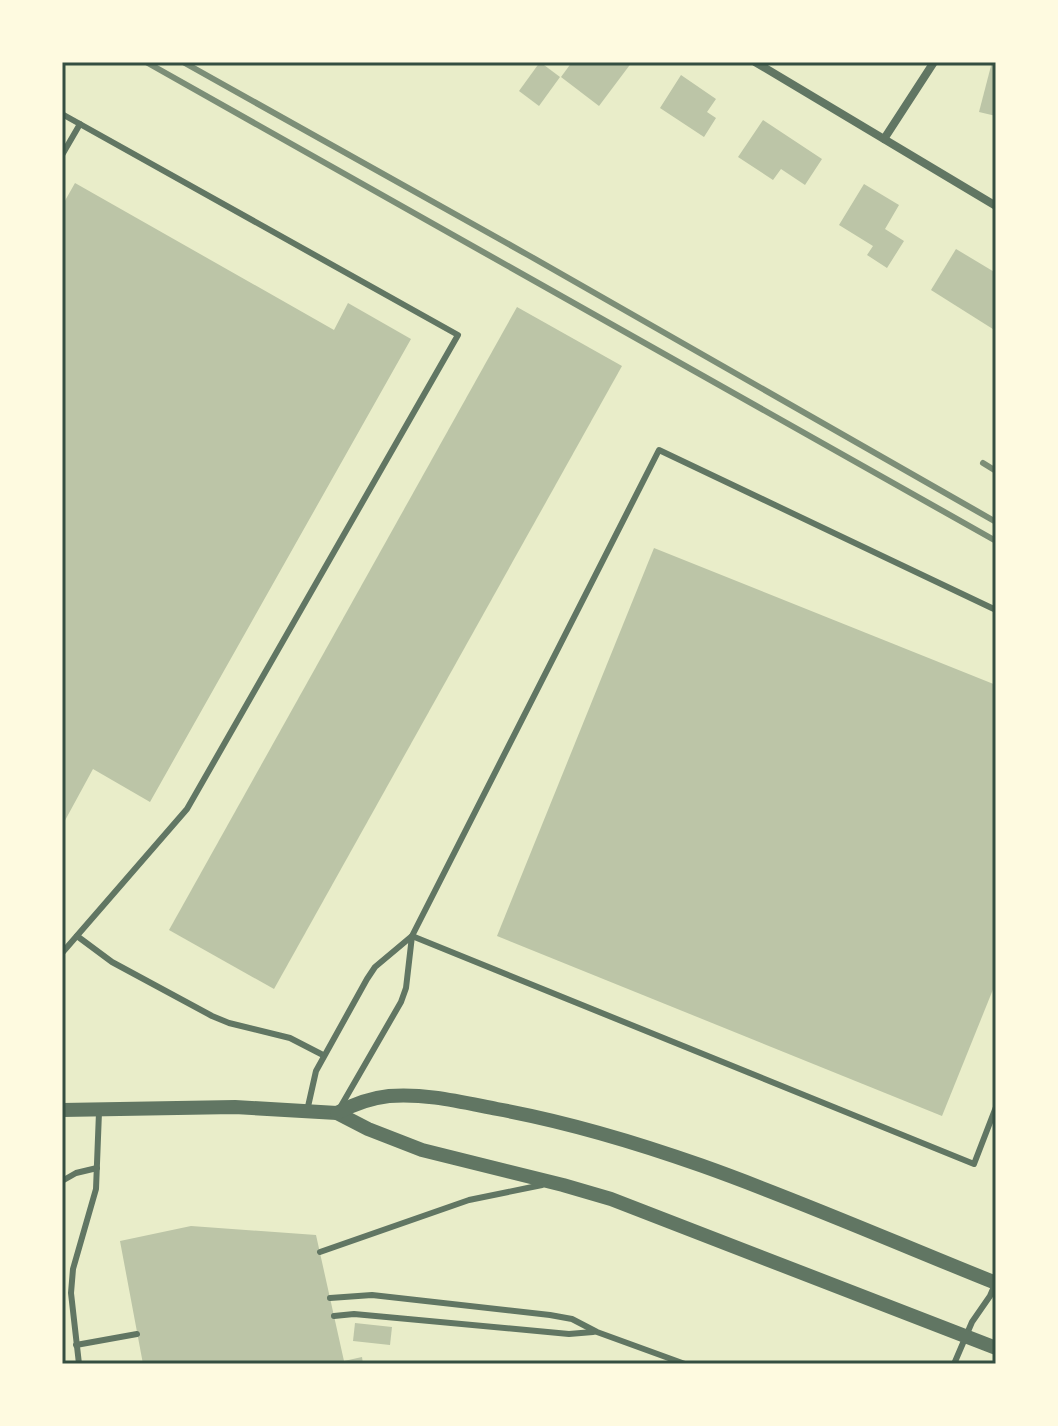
<svg xmlns="http://www.w3.org/2000/svg" width="1058" height="1426" viewBox="0 0 1058 1426" font-family="Lato,sans-serif">
  <style>
    .building { fill: #bcc5a7 }
    .lines { fill: none; stroke-linecap: round; stroke-linejoin: round }
    .service { stroke: #617663; stroke-width: 6 }
    .minor { stroke: #617663; stroke-width: 8 }
    .tertiary { stroke: #617663; stroke-width: 14 }
    .rail { stroke: #7c8e77; stroke-width: 6 }
    .neatline { fill: none; stroke: #344e41; stroke-width: 3 }
  </style>
  <rect width="100%" height="100%" fill="#e9edc9"/>
  <g class="building">
    <path d="M 540,62 L 560,77 L 539,106 L 519,91 Z"/>
    <path d="M 572,62 L 632,62 L 599,106 L 561,77 Z"/>
    <path d="M 992,62 L 996,62 L 996,116 L 979,112 Z"/>
    <path d="M 681,75 L 716,99 L 707,112 L 716,118 L 704,137 L 660,108 Z"/>
    <path d="M 763,120 L 822,159 L 805,185 L 781,169 L 773,180 L 738,157 Z"/>
    <path d="M 75,183 L 334,330 L 348,303 L 411,339 L 150,802 L 93,769 L 62,826 L 62,206 Z"/>
    <path d="M 864,184 L 899,205 L 885,229 L 904,241 L 887,268 L 867,255 L 873,246 L 839,225 Z"/>
    <path d="M 956,249 L 996,273 L 996,331 L 931,290 Z"/>
    <path d="M 517,307 L 622,366 L 274,989 L 169,930 Z"/>
    <path d="M 654,548 L 996,685 L 996,982 L 942,1116 L 497,936 Z"/>
    <path d="M 191,1226 L 316,1235 L 344,1361 L 362,1357 L 363,1364 L 143,1364 L 120,1241 Z"/>
    <path d="M 355,1323 L 392,1327 L 390,1345 L 353,1341 Z"/>
  </g>
  <g class="lines">
    <g class="service">
      <path d="M 62,114 L 458,335 L 187,809 L 62,953"/>
      <path d="M 62,155 L 80,124"/>
      <path d="M 996,610 L 659,450 L 412,936 L 974,1164 L 996,1107"/>
      <path d="M 77,936 L 112,962 L 212,1016 L 229,1023 L 290,1038 L 323,1055"/>
      <path d="M 307,1111 L 316,1071 L 367,979 L 375,967 L 412,936 L 406,988 L 401,1002 L 341,1106"/>
      <path d="M 62,1181 L 76,1173 L 97,1168"/>
      <path d="M 320,1252 L 469,1200 L 542,1185"/>
      <path d="M 330,1298 L 372,1295 L 550,1315 L 572,1319 L 597,1332 L 685,1364"/>
      <path d="M 334,1316 L 354,1314 L 569,1334 L 593,1332"/>
      <path d="M 76,1345 L 137,1334"/>
      <path d="M 79,1364 L 71,1293 L 73,1269 L 96,1189 L 99,1112"/>
      <path d="M 954,1364 L 972,1322 L 990,1296 L 996,1282"/>
    </g>
    <g class="minor">
      <path d="M 755,62 L 996,206"/>
      <path d="M 884,139 L 934,62"/>
    </g>
    <g class="tertiary">
      <path d="M 62,1110 L 235,1107 L 337,1113 L 368,1129 L 422,1150 L 563,1185 L 611,1199 L 996,1348"/>
      <path d="M 337,1113 C 354,1104 370,1098 389,1096 C 425,1093 461,1102 497,1109 C 671,1141 833,1218 996,1283"/>
    </g>
    <g class="rail">
      <path d="M 146,62 L 996,541"/>
      <path d="M 183,62 L 528,255 L 996,522"/>
      <path d="M 983,463 L 996,471"/>
    </g>
  </g>
  <rect width="1058" height="1426" fill="none" stroke="#fefae0" stroke-width="128"/>
  <rect x="64" y="64" width="930" height="1298" class="neatline"/>
</svg>
